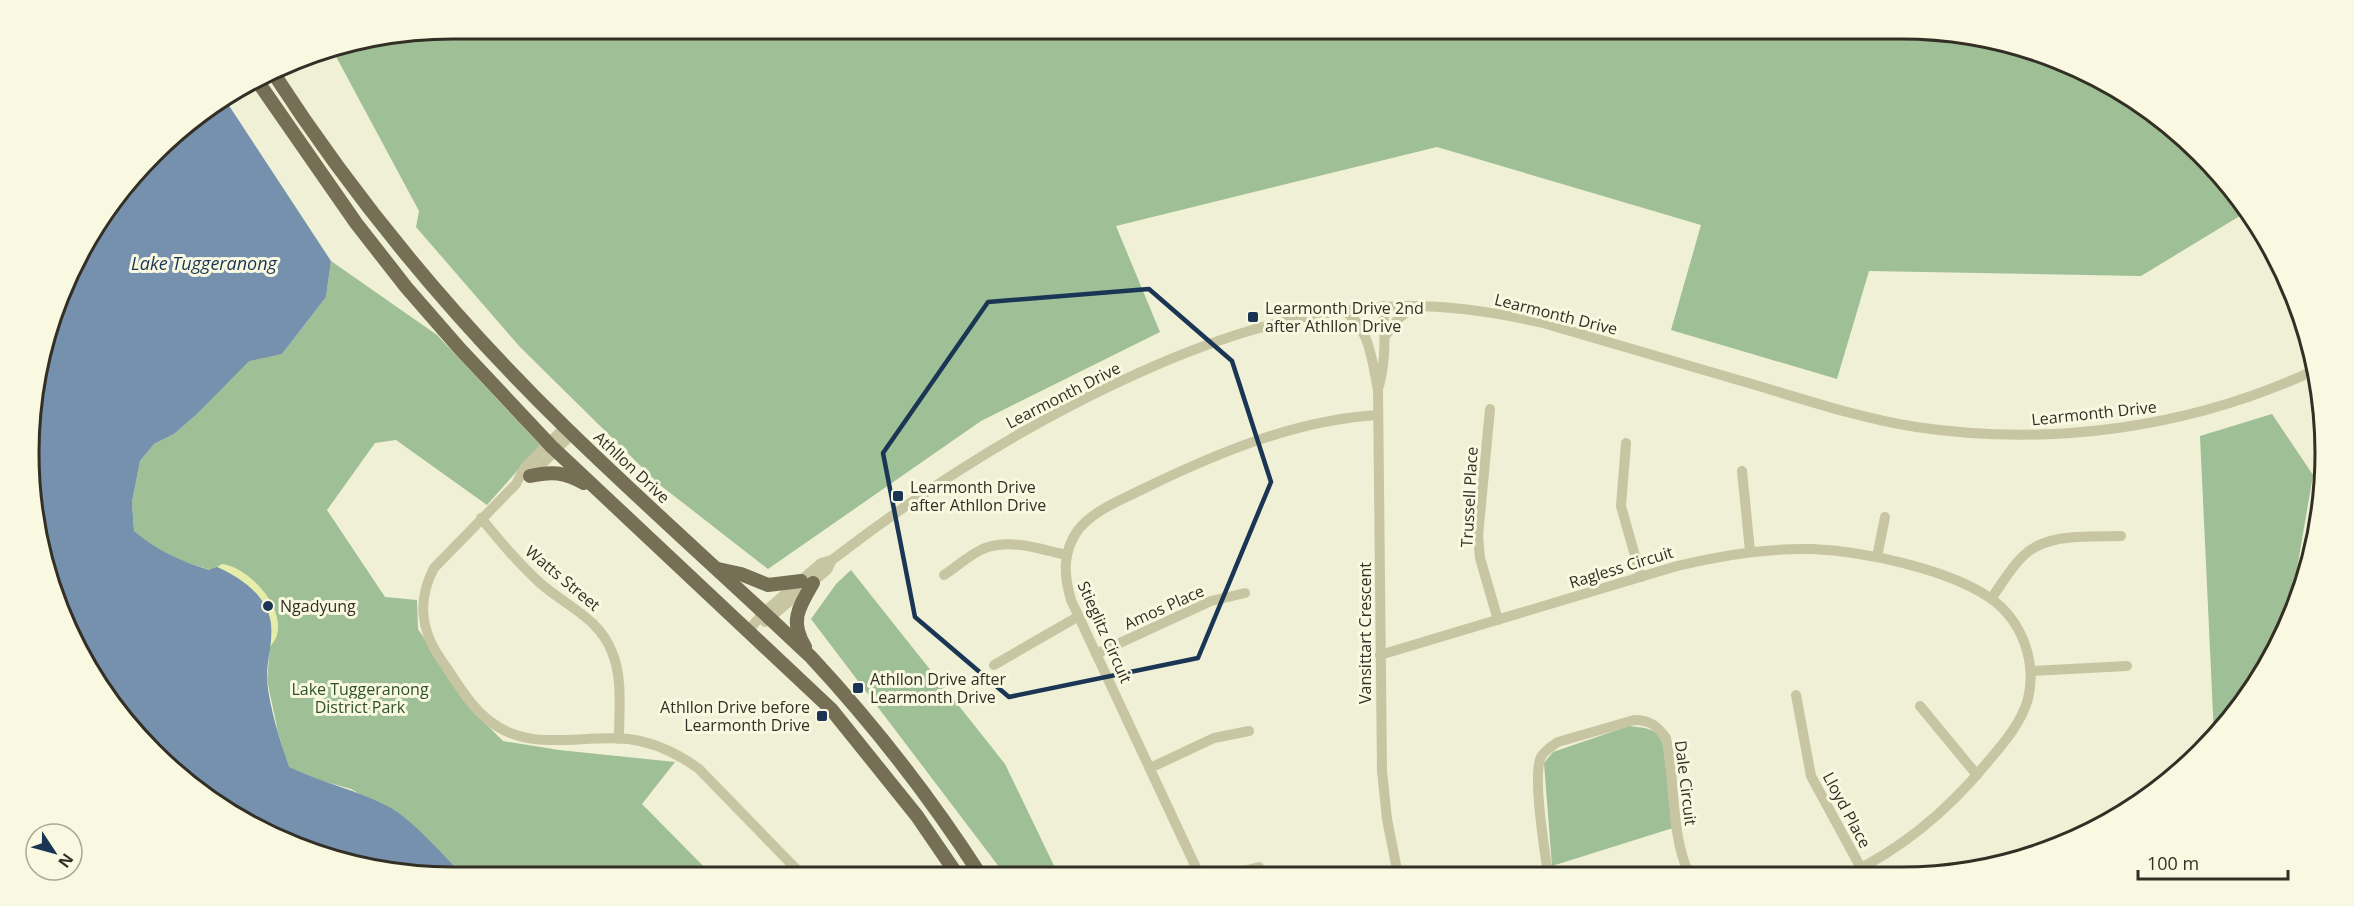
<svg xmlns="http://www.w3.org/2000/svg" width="2354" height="906" viewBox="0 0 2354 906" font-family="'Open Sans',sans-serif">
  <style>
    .green { fill: #9fbf96 }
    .sand { fill: #e6edab }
    .water { fill: #7591ad }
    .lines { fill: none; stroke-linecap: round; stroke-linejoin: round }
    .minor { stroke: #c8c5a2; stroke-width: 10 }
    .major { stroke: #756f55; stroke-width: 14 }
    .marked { fill: none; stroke: #1a3654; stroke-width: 4.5; stroke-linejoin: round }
    .poi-dot { fill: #1a3654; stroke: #f9f9e2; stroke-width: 2 }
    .labels { text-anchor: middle; stroke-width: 6; stroke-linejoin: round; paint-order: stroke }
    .poi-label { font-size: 16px; fill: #332f25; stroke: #f9f9e2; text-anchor: start }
    .street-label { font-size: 16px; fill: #332f25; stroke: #f9f9e2 }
    .park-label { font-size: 16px; fill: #2f5128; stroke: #f9f9e2 }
    .water-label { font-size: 18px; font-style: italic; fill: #1a3654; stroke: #f9f9e2 }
    .rim { fill: none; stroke: #332f25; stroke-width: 3 }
  </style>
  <rect width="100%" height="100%" fill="#f0f0d6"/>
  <g class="green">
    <path d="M 453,28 L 1901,29 L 2011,43 L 2089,72 L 2160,116 L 2220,173 L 2248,211 L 2141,276 L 1869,271 L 1837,379 L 1671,330 L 1701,225 L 1437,147 L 1116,226 L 1160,332 L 981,421 L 768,569 L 660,485 L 520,347 L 416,227 L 419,211 L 332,49 Z"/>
    <path d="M 331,261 L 437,335 L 540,445 L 487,505 L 396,440 L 375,443 L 327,510 L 385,597 L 417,600 L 418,629 L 469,707 L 503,741 L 559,750 L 675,762 L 642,804 L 714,877 L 466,877 L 410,823 L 351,789 L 312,778 L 288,767 L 278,732 L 267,680 L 270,647 L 210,570 L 176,559 L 150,545 L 134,531 L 132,502 L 140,461 L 154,444 L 174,434 L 197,414 L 249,360 L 282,354 L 326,297 Z"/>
    <path d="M 2272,414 L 2313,475 L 2290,610 L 2254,689 L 2214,735 L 2200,436 Z"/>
    <path d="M 851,570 L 1005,764 L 1059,876 L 1006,876 L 811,619 L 836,584 Z"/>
    <path d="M 1629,726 L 1645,728 L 1656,732 L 1663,743 L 1673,828 L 1552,866 L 1544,763 L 1553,752 Z"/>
  </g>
  <path class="sand" d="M 222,564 C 248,567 285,606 277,635 C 276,639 272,644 270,647 C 270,640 272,631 271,623 C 267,596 240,577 217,567 Z"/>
  <path class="water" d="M 224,98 L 331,261 L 326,297 L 282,354 L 249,361 L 197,414 L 174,434 L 154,444 L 140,461 L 132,502 L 134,531 C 157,551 181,561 209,570 L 217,567 C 241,578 269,596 271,626 C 273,644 266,663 267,681 C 270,710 280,740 289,767 C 322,783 358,790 391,808 C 414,821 446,859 466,877 L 343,863 L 265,834 L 195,790 L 100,689 L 61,615 L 37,536 L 32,397 L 51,316 L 85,241 L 173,134 Z"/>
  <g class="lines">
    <g class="minor">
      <path d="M 1343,310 C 1370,327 1372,361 1378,390 L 1382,771 L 1387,819 L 1398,875"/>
      <path d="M 1385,336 L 1399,318 L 1413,307"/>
      <path d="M 1379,386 C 1386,360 1385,334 1383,306"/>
      <path d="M 1490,409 L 1478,536 L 1480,558 L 1498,620"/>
      <path d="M 565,427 L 525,467 L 516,484 L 434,568 C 418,598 420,629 440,658 C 455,679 469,706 491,722 C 531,753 581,734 628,739 C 655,742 677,753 699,769 L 804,877"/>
      <path d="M 1626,443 L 1621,506 L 1641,577"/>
      <path d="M 1742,471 L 1750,551"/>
      <path d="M 529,477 L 572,434"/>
      <path d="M 481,518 C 500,541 518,563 540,583 C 566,606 599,618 612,652 C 623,678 619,711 619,739"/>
      <path d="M 1877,557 L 1885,517"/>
      <path d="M 944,575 C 958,566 972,552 988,547 C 1013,539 1042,550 1067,555"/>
      <path d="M 1991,599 C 2001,585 2010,569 2022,557 C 2046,532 2090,537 2121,536"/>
      <path d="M 765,622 L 827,570 L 832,560"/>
      <path d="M 749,630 L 764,612 L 821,563 L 832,560 C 924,489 1016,430 1121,381 C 1204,342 1290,312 1381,307 C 1436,303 1491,311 1543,323 C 1616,345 1689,366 1762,387 C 1812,402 1864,419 1916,427 C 2051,447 2191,428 2315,370"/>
      <path d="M 1096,654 L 1211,601 L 1245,593"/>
      <path d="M 1380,655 L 1677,566 C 1722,555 1765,548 1812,549 C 1863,551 1948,569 1990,598 C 2022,620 2037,662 2028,699 C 2021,724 2002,745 1986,764 C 1948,810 1903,848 1849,874"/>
      <path d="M 994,665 L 1079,616"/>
      <path d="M 2031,671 L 2127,666"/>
      <path d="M 1796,695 L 1811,776 L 1861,868"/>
      <path d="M 1920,706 L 1977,775"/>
      <path d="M 1150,768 L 1214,738 L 1249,731"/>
      <path d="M 2084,835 L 2121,812"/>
      <path d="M 1548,875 C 1545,851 1532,775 1541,757 C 1545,750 1552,746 1558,742 L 1634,720 C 1650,720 1657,726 1666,738 C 1676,784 1670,832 1689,874"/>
      <path d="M 1200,876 L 1071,600 C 1064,576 1062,552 1078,530 C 1094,510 1121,500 1143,489 C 1217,453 1295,420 1378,415"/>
      <path d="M 1224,876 L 1259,867"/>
    </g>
    <g class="major">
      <path d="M 272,71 C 356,201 455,320 566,428 C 646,506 730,580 811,657 C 874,725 931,798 981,876"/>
      <path d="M 256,79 L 356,223 L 406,287 L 460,349 L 551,446 L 831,709 L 917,816 L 958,876"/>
      <path d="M 530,476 C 552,471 564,472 584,483"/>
      <path d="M 718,569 L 741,574 L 768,585 L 801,581"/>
      <path d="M 805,647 C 789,621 799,607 813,583"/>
    </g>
  </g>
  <path class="marked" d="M 1149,289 L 1232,361 L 1271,482 L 1198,658 L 1009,697 L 915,617 L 883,453 L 988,302 Z"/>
  <g class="poi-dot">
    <rect x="1247" y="311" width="12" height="12" rx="3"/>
    <rect x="892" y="490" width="12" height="12" rx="3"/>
    <circle cx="268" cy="606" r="6"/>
    <rect x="852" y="682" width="12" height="12" rx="3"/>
    <rect x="816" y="710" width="12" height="12" rx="3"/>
  </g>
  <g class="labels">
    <g class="poi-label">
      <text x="1265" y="314">Learmonth Drive 2nd<tspan x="1265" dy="18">after Athllon Drive</tspan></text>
      <text x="910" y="493">Learmonth Drive<tspan x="910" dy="18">after Athllon Drive</tspan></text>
      <text x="280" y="612">Ngadyung</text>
      <text x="870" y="685">Athllon Drive after<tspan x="870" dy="18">Learmonth Drive</tspan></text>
      <text x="810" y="713" text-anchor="end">Athllon Drive before<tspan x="810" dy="18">Learmonth Drive</tspan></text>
    </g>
    <g class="street-label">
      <text transform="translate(1556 314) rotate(14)" y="6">Learmonth Drive</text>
      <text transform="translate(1063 395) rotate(-27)" y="6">Learmonth Drive</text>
      <text transform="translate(2094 413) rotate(-6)" y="6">Learmonth Drive</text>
      <text transform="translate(632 467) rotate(43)" y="6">Athllon Drive</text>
      <text transform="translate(1469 497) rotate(-87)" y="6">Trussell Place</text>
      <text transform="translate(1621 567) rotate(-17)" y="6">Ragless Circuit</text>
      <text transform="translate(563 578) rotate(40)" y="6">Watts Street</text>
      <text transform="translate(1164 607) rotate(-24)" y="6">Amos Place</text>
      <text transform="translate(1105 632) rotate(66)" y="6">Stieglitz Circuit</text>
      <text transform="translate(1365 633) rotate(-90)" y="6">Vansittart Crescent</text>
      <text transform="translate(1686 783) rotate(83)" y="6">Dale Circuit</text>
      <text transform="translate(1847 810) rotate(62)" y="6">Lloyd Place</text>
    </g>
    <g class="park-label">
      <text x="360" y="695">Lake Tuggeranong<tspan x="360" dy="18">District Park</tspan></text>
    </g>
    <g class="water-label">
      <text x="204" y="270">Lake Tuggeranong</text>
    </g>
  </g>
  <path d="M0 0H2354V906H0ZM453 39H1901A414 414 0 0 1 2315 453V453A414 414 0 0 1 1901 867H453A414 414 0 0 1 39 453V453A414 414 0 0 1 453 39Z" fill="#f9f9e2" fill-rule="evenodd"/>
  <path class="rim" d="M453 39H1901A414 414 0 0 1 2315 453V453A414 414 0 0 1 1901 867H453A414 414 0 0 1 39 453V453A414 414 0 0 1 453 39Z"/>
  <g transform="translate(54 852) rotate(126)"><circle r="28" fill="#f9f9e2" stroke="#aaa896" stroke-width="1.5"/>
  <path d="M0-4.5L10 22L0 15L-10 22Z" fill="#1a3654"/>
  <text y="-9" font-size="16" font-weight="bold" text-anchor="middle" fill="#332f25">N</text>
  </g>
  <path d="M2138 870v9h150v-9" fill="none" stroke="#332f25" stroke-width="3"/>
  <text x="2147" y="870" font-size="18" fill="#332f25" stroke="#f9f9e2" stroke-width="4.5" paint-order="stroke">100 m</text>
</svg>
